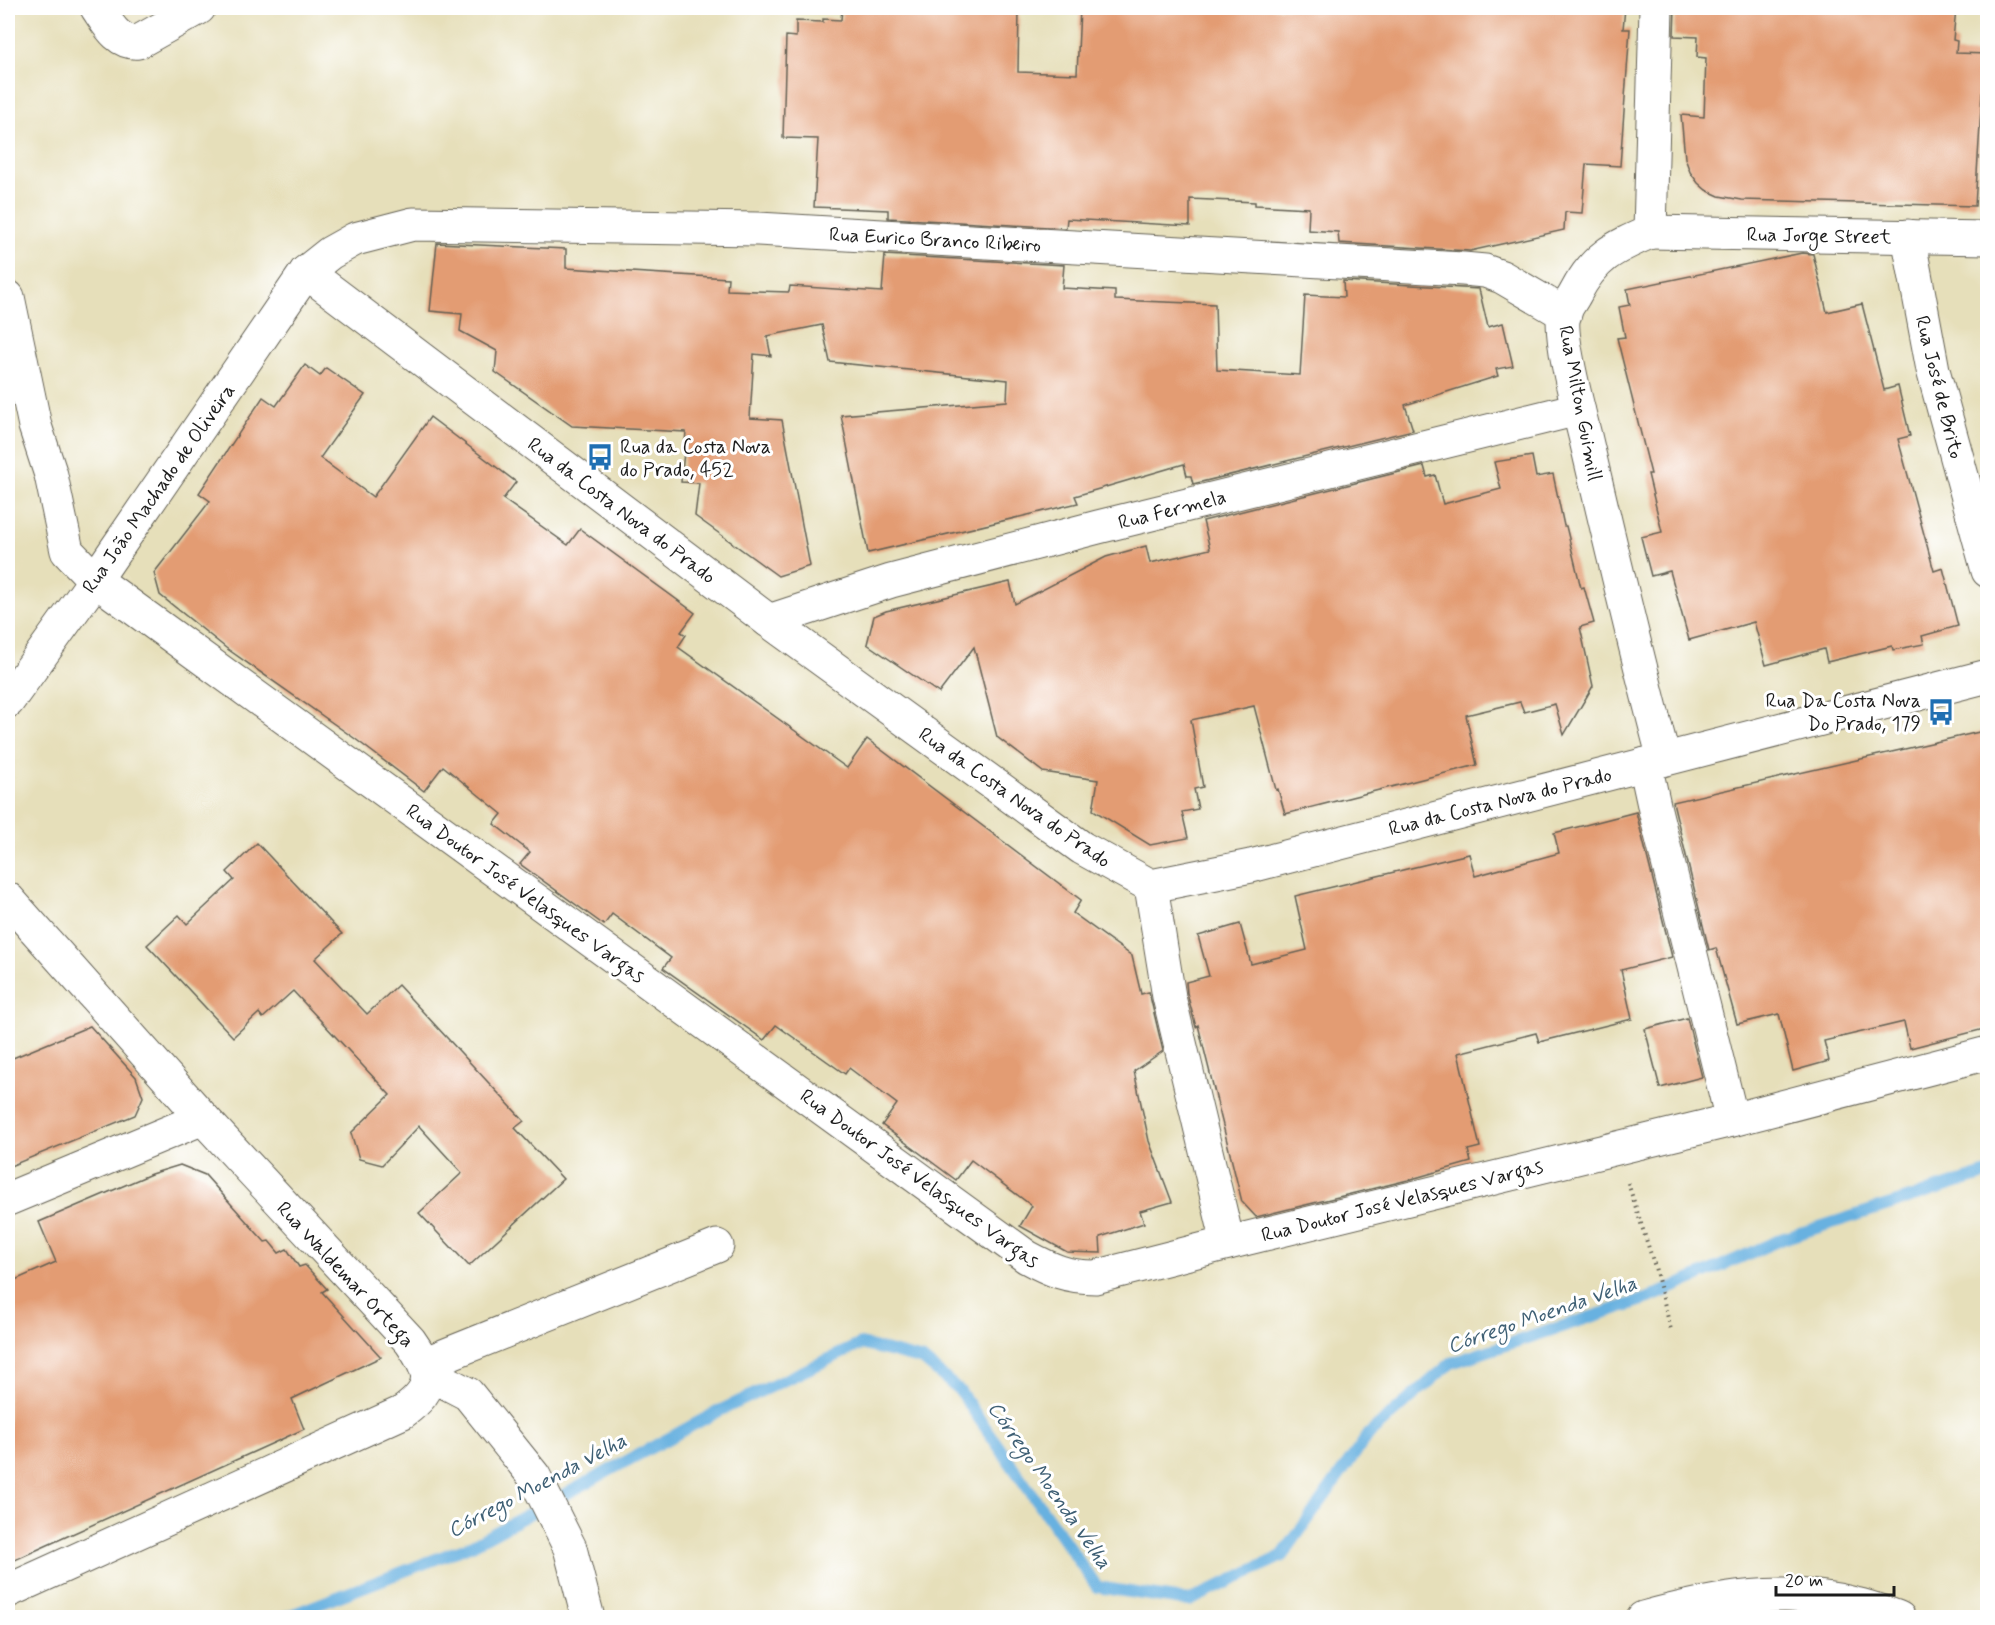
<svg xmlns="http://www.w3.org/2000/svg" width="1995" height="1625" viewBox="0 0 1995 1625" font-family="Mynerve,sans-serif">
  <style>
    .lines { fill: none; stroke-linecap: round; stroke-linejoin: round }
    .stream { stroke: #68b1e0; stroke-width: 12 }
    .building { fill: #e39c73 }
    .minor-casing { stroke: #636053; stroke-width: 35 }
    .path { stroke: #636053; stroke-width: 4; stroke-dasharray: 1.5 4.5; stroke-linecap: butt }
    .minor { stroke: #fff; stroke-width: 33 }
    .labels { text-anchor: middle; stroke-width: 6; stroke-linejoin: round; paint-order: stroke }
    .street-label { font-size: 20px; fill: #1c1c1c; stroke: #fff }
    .poi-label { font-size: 20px; fill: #1c1c1c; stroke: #fff; text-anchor: start }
    .water-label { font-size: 21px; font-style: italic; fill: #3e5f74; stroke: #fff }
  </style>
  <rect width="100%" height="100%" fill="#fff"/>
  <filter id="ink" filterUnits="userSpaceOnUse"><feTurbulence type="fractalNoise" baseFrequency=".0167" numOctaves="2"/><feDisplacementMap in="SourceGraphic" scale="12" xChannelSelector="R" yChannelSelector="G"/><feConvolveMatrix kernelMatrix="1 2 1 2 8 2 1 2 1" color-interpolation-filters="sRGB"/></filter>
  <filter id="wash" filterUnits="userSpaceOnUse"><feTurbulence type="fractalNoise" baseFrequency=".008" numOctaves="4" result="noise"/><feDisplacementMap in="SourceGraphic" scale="24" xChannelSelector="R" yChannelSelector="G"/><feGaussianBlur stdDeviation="1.35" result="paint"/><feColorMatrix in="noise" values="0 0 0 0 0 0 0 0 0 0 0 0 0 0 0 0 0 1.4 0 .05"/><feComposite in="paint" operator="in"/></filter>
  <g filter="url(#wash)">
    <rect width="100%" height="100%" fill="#e6dfba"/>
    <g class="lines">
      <path class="stream" d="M 283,1618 L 472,1545 L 719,1411 L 861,1344 L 923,1360 L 959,1390 L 1097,1587 L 1189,1601 L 1282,1556 L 1369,1434 L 1451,1363 L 1649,1298 L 1782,1239 L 1988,1173"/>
    </g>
    <g id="blocks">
      <g class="building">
        <path d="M 842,8 L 1019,8 L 1018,72 L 1077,74 L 1080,8 L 1625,8 L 1623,29 L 1630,29 L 1620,166 L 1586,164 L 1582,213 L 1565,212 L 1564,230 L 1470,251 L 1339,243 L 1338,232 L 1308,230 L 1309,208 L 1255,205 L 1255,202 L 1190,199 L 1190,226 L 1067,219 L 1066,228 L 888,218 L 888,210 L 814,207 L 818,139 L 783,138 L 786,36 L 796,37 L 796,21 L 823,22 L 823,19 L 841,20 Z"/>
        <path d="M 1675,8 L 1956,8 L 1953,40 L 1957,41 L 1956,53 L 1988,54 L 1988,93 L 1982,93 L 1975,206 L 1742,200 L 1719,196 L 1706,190 L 1698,183 L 1690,172 L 1685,158 L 1681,115 L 1704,117 L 1706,58 L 1697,57 L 1698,37 L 1674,36 Z"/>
        <path d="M 437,243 L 566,249 L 566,268 L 728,278 L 727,290 L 789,292 L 790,286 L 882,292 L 885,255 L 1064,265 L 1062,288 L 1115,291 L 1115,300 L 1215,304 L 1217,370 L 1300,375 L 1305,295 L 1344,297 L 1343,281 L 1479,289 L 1488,327 L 1503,323 L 1513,366 L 1496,369 L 1498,376 L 1405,405 L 1413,430 L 1193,484 L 1191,476 L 1187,476 L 1184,464 L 1075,496 L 1078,503 L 868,553 L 841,415 L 1007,401 L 1008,380 L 830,362 L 822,325 L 767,336 L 771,356 L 754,354 L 750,418 L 782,420 L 810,566 L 778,576 L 695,516 L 699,483 L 681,482 L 686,432 L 572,426 L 495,372 L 497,351 L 460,331 L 462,314 L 430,311 Z"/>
        <path d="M 1802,253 L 1813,254 L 1827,312 L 1862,304 L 1884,390 L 1898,386 L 1910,436 L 1898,439 L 1934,571 L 1943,568 L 1958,626 L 1922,636 L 1924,644 L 1893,650 L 1892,646 L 1827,662 L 1824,649 L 1766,665 L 1754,622 L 1689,640 L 1670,571 L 1651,576 L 1641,537 L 1662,532 L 1648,474 L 1651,474 L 1617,338 L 1625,337 L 1619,307 L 1630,305 L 1627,289 Z"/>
        <path d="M 305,365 L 320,376 L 326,368 L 365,395 L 320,458 L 373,497 L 430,417 L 516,482 L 503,499 L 568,545 L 580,529 L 695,613 L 681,632 L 686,635 L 678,647 L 847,768 L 867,739 L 1081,900 L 1073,913 L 1132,956 L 1141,994 L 1149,992 L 1163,1051 L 1134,1071 L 1149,1141 L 1172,1202 L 1140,1211 L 1144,1223 L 1100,1237 L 1101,1253 L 1067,1252 L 1020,1226 L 1032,1206 L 971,1160 L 956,1180 L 882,1125 L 897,1104 L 849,1068 L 845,1074 L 776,1025 L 764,1040 L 663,968 L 671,958 L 612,914 L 604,925 L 520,864 L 530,852 L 494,824 L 502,814 L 443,766 L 424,791 L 354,738 L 226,648 L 160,595 L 154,573 L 210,501 L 199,493 L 263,397 L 276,406 Z"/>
        <path d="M 1532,456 L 1536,477 L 1553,474 L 1564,526 L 1566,526 L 1581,588 L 1584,587 L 1594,623 L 1580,627 L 1593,686 L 1564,735 L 1555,704 L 1524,712 L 1520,702 L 1466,715 L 1477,765 L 1285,814 L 1278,789 L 1276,790 L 1254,706 L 1191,720 L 1203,787 L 1194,789 L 1198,809 L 1182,812 L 1188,838 L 1150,845 L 1093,810 L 1098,780 L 1043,772 L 997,737 L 974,647 L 939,693 L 867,644 L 874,616 L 886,611 L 1010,582 L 1015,604 L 1106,557 L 1146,546 L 1150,563 L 1210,549 L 1203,521 L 1424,466 L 1427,477 L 1435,475 L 1443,504 L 1501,489 L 1494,462 Z"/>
        <path d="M 1988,730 L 1988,1028 L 1910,1048 L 1904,1022 L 1824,1041 L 1829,1061 L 1793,1071 L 1779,1014 L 1737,1024 L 1716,948 L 1709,950 L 1673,802 Z"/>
        <path d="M 1636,812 L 1672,957 L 1621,970 L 1632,1019 L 1539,1042 L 1536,1033 L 1458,1053 L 1480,1147 L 1468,1150 L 1471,1162 L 1408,1180 L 1256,1217 L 1242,1202 L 1198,1025 L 1196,1027 L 1187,993 L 1186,982 L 1209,976 L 1198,936 L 1240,924 L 1251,964 L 1307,950 L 1295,896 L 1469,854 L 1475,876 L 1559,853 L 1554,833 Z"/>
        <path d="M 257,843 L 342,934 L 315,959 L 367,1014 L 398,985 L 524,1121 L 515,1128 L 563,1179 L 469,1266 L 419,1213 L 462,1173 L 419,1126 L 382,1165 L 359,1159 L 351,1133 L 390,1095 L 293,991 L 263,1018 L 259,1013 L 233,1037 L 147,945 L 179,915 L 187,924 L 234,880 L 227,872 Z"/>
        <path d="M 1687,1018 L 1702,1077 L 1660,1088 L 1645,1029 Z"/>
        <path d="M 90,1026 L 136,1077 L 143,1097 L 135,1115 L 8,1167 L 8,1060 Z"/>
        <path d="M 180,1165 L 205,1175 L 265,1242 L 269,1241 L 279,1253 L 287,1249 L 299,1267 L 305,1265 L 327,1289 L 322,1292 L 381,1357 L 292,1399 L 304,1429 L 8,1563 L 8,1283 L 56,1262 L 39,1222 L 151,1174 Z"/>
      </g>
    </g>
  </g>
  <g filter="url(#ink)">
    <use href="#blocks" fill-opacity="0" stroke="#636053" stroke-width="1.5"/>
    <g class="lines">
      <defs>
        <g id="minor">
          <path d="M 97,8 C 107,22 117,44 138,42 L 199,8"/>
          <path d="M 1656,8 L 1650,232 C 1613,248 1594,257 1575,294 C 1572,300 1566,307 1564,314 C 1558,335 1580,415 1586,440 C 1611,547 1636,653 1664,759"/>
          <path d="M 1650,232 L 1988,238"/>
          <path d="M 1908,236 L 1933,370 L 1988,571"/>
          <path d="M 306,272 L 769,621 L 1082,848 L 1151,886 L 1251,866 L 1988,676"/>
          <path d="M 8,297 L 35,426 L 51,475 L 67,551 L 95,580 L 1027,1257 C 1051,1270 1067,1277 1095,1277 L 1228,1243 L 1732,1120 L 1988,1053"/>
          <path d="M 769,621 L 891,581 L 1098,527 L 1578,409"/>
          <path d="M 8,701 L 95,580 L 306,272 L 330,253 L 355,239 L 413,224 L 758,229 L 1463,269 L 1485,271 L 1502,277 L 1565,314"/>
          <path d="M 1645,764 L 1655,810 L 1732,1120"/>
          <path d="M 1151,886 L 1169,997 L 1228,1243"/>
          <path d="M 8,899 L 203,1118 L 410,1341 C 432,1373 437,1387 403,1412 L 8,1591"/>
          <path d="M 8,1199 L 203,1118"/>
          <path d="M 426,1363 L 717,1246"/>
          <path d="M 429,1379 L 443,1381 L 468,1394 L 534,1476 L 570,1548 L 588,1618"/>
          <path d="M 1643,1618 C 1712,1599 1785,1585 1855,1604 C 1870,1607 1885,1613 1899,1618"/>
        </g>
      </defs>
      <use href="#minor" class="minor-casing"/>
      <path class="path" d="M 1628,1183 L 1655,1267 L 1671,1330"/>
      <use href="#minor" class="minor"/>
    </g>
  </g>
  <defs>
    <symbol id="bus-bare" viewBox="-9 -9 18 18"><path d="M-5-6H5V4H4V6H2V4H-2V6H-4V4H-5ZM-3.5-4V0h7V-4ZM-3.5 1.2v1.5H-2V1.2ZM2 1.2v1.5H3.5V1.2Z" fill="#1f6fb2" stroke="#fff" stroke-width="2.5" paint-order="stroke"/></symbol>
  </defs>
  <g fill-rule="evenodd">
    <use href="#bus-bare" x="581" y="438" width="38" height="38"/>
    <use href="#bus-bare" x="1922" y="693" width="38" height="38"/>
  </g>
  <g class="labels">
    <g class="street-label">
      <text transform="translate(1819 235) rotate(1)" y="7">Rua Jorge Street</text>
      <text transform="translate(935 239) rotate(3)" y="7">Rua Eurico Branco Ribeiro</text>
      <text transform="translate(1940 387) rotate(76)" y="7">Rua José de Brito</text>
      <text transform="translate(1581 403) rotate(79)" y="7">Rua Milton Guimill</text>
      <text transform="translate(158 488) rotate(-55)" y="7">Rua João Machado de Oliveira</text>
      <text transform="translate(1172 509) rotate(-14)" y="7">Rua Fermela</text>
      <text transform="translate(622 510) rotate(37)" y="7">Rua da Costa Nova do Prado</text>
      <text transform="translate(1015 797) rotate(35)" y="7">Rua da Costa Nova do Prado</text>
      <text transform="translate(1500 801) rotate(-14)" y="7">Rua da Costa Nova do Prado</text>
      <text transform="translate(526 893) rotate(36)" y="7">Rua Doutor José Velasques Vargas</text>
      <text transform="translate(920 1178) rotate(36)" y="7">Rua Doutor José Velasques Vargas</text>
      <text transform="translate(1402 1200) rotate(-14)" y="7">Rua Doutor José Velasques Vargas</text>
      <text transform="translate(346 1274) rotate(47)" y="7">Rua Waldemar Ortega</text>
    </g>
    <g class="poi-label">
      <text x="620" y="453">Rua da Costa Nova<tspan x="620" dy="23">do Prado, 452</tspan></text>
      <text x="1921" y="707" text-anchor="end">Rua Da Costa Nova<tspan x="1921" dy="23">Do Prado, 179</tspan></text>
    </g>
    <g class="water-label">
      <text transform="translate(1542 1314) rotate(-19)" y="7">Córrego Moenda Velha</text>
      <text transform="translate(537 1485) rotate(-28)" y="7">Córrego Moenda Velha</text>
      <text transform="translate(1050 1485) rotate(55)" y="7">Córrego Moenda Velha</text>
    </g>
  </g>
  <rect width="1995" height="1625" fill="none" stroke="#fff" stroke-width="30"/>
  <path d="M1776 1586v9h118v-9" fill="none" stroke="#1c1c1c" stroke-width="3"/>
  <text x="1785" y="1586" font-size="18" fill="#1c1c1c" stroke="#ffffff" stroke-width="4.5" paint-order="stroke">20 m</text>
</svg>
